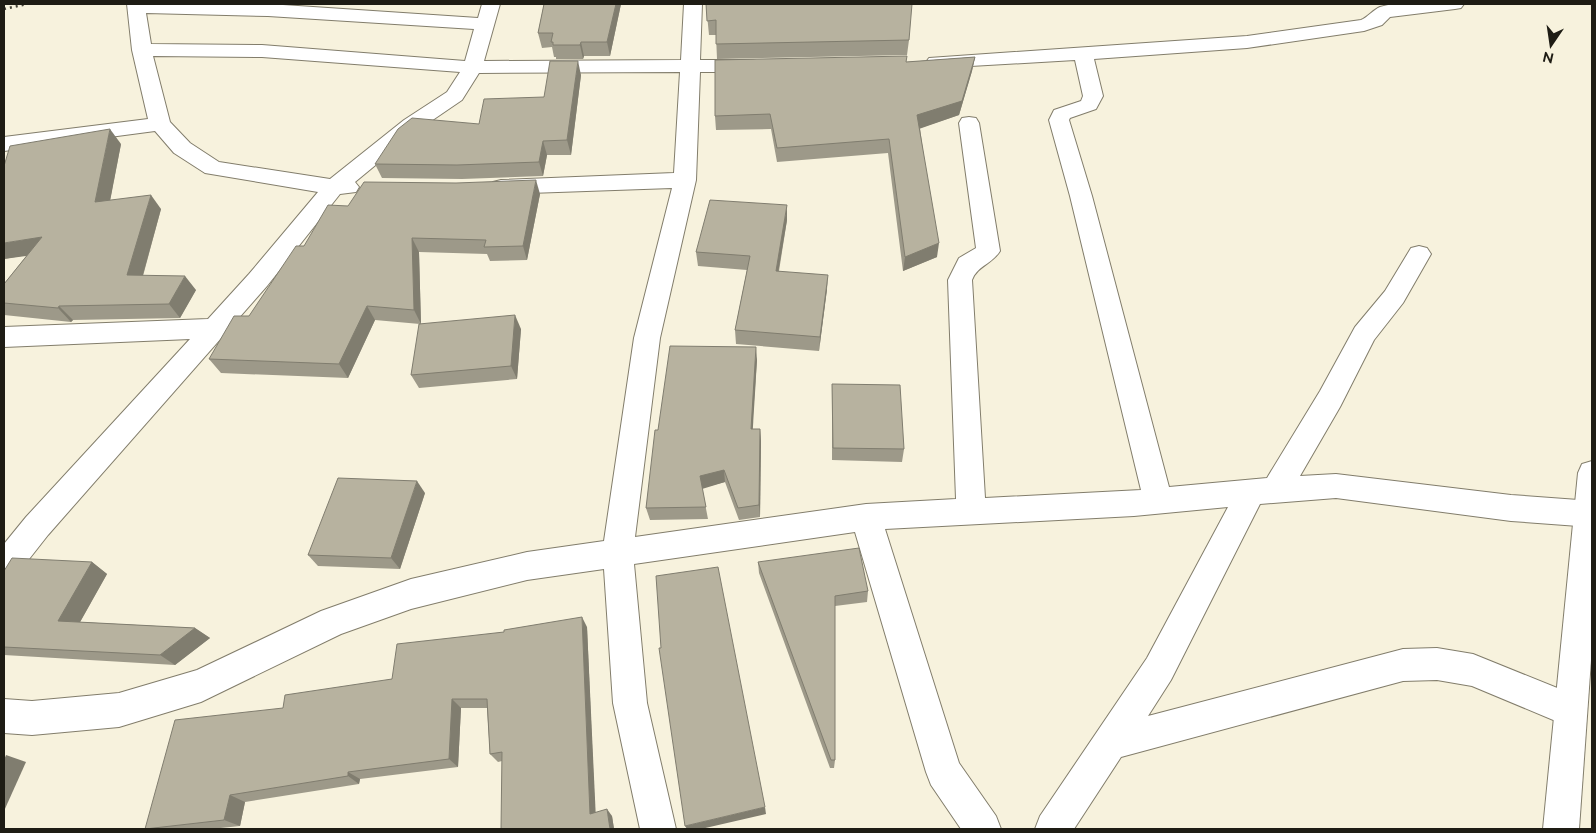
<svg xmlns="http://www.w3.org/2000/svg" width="1596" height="833" viewBox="0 0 1596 833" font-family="Raleway,sans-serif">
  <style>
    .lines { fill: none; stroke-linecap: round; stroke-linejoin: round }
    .minor-casing { stroke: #827d6b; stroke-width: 2 }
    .secondary-casing { stroke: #827d6b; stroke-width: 2 }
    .minor { fill: #fff; fill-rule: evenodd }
    .secondary { fill: #fff; fill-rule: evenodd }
    .rail { stroke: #454338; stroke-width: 2.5; stroke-dasharray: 2 4; stroke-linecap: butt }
    .wall { fill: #9d9989 }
    .shaded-wall { fill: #807d6f }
    .building { fill: #b7b29f; stroke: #807d6f }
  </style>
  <rect width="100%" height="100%" fill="#f7f2dd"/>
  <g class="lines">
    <defs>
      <path id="minor" d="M 127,4 L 268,4 L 478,18 L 482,4 L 500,4 L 484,61 L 681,60 L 684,4 L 702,4 L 700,60 L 753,60 L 760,62 L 763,66 L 760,70 L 753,72 L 700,72 L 696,180 L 660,338 L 635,537 L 866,504 L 956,499 L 948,280 L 959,258 L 976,248 L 959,123 L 962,118 L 969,117 L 976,118 L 979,123 L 1000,251 C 992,264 977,266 972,280 L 985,498 L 1141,490 L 1070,196 L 1049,120 L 1054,110 L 1081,101 L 1083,96 L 1075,60 L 936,68 L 929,66 L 926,62 L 929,58 L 1247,36 L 1361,20 C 1368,17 1373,10 1380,7 C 1406,0 1438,4 1464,4 L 1461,8 L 1455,9 L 1390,17 L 1382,25 L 1364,31 L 1247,48 L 1094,59 L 1103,96 L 1096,109 L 1070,118 L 1069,120 L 1092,196 L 1169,487 L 1267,478 L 1320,391 L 1355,327 L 1385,291 L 1411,248 L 1419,246 L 1427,248 L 1431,254 L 1403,303 L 1374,340 L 1340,407 L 1300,476 L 1336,474 L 1511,495 L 1592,501 L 1592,527 L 1511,521 L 1336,498 L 1260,504 L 1171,680 L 1148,716 L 1403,649 L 1437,648 L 1473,654 L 1582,698 L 1587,710 L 1582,722 L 1570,727 L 1472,686 L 1437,680 L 1403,681 L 1121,757 L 1074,829 L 1035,829 L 1040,816 L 1147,658 L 1228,507 L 1134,516 L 885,529 L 959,763 L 996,816 L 1001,829 L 961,829 L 931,785 L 926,772 L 855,532 L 634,564 L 647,703 L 676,829 L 640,829 L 613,703 L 604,569 L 527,580 L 411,609 L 341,634 L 201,702 L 119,727 L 32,735 L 4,733 L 4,699 L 32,701 L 119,693 L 197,670 L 321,611 L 411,579 L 527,552 L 604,541 L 634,338 L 672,188 L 501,194 L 493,192 L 490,187 L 493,182 L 501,180 L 674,173 L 680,72 L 479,73 L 462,100 L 418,130 L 355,182 L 359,187 L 356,192 L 340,194 L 267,286 L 48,535 L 15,577 L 4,581 L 4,544 L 26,517 L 190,339 L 4,347 L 4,327 L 208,319 L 249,274 L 318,192 L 205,173 L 174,153 L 155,131 L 4,151 L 4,137 L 148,119 L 132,50 ZM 146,13 L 268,16 L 474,29 L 465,61 L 262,45 L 151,44 ZM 153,56 L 262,57 L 460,72 L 447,92 L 404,120 L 330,179 L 219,162 L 190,143 L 170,122 Z"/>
      <path id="secondary" d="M 1592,461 L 1592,646 L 1579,829 L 1543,829 L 1578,473 L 1582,464 Z"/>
    </defs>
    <use href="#minor" class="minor-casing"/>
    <use href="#secondary" class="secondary-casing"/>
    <use href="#minor" class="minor"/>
    <use href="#secondary" class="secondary"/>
    <path class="rail" d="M 4,9 L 27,4"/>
  </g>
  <g class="wall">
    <path d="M 544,4 L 621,4 L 610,56 L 584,56 L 583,59 L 556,59 L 556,57 L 554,57 L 552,47 L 542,48 L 538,33 Z"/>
    <path d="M 706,4 L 909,40 L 907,55 L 717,59 L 716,35 L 709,35 Z"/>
    <path d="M 975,57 L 972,71 L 959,115 L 920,128 L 937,257 L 903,271 L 888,153 L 777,162 L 771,129 L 716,130 L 715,116 L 906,62 Z"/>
    <path d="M 581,75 L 571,155 L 547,155 L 543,176 L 462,179 L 382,178 L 375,164 L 479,124 L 544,97 Z"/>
    <path d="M 121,144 L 110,200 L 161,209 L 143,276 L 196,290 L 180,318 L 73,320 L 71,322 L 4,315 L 4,284 L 27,255 L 4,259 Z"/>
    <path d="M 540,194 L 527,260 L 490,261 L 487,254 L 419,252 L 421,324 L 521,329 L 517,379 L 419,388 L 411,375 L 420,324 L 375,320 L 348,378 L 221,373 L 209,359 L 249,316 L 304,246 L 348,206 Z"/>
    <path d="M 787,220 L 779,271 L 827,289 L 819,351 L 736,344 L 735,330 L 747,270 L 698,266 L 696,252 Z"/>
    <path d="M 757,360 L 752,429 L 760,429 L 761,442 L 760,517 L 739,520 L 725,482 L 702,488 L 708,519 L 650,520 L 646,508 L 658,430 Z"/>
    <path d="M 832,384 L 904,449 L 902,462 L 832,460 Z"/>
    <path d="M 425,493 L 400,569 L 318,566 L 308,555 Z"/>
    <path d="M 92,562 L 107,574 L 80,622 L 195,628 L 210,638 L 175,665 L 4,655 L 4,571 Z"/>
    <path d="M 758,562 L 868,591 L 867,602 L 835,606 L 835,760 L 834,768 L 830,768 L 759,573 Z"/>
    <path d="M 587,627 L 595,812 L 612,816 L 614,829 L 502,761 L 498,762 L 490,754 L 487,708 L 461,708 L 458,767 L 360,779 L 359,784 L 245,802 L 240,826 L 211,829 L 145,829 L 283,708 Z"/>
  </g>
  <g class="shaded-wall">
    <path d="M 616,4 L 621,4 L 610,56 L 607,42 Z"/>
    <path d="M 581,42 L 584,56 L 583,59 L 580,45 Z"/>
    <path d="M 975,57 L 972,71 L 959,115 L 916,130 L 917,115 Z"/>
    <path d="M 578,61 L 581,75 L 571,155 L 567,140 Z"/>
    <path d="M 110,129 L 121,144 L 107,217 L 95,202 Z"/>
    <path d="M 543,141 L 547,155 L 543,176 L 539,162 Z"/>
    <path d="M 536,180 L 540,194 L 527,260 L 523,246 Z"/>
    <path d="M 151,195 L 161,209 L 139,289 L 127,275 Z"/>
    <path d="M 787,205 L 787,220 L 776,285 L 776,271 Z"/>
    <path d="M 42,237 L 55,252 L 4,259 L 4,243 Z"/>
    <path d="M 412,238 L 419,252 L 421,324 L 414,310 Z"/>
    <path d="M 939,243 L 937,257 L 903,271 L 905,257 Z"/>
    <path d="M 828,275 L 827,289 L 819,351 L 820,337 Z"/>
    <path d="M 185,276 L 196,290 L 180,318 L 169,304 Z"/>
    <path d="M 59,306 L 73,320 L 71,322 L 58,308 Z"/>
    <path d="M 367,306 L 375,320 L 348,378 L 339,364 Z"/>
    <path d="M 515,315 L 521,329 L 517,379 L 511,366 Z"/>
    <path d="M 756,347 L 757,360 L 752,442 L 751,429 Z"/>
    <path d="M 760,429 L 761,442 L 760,517 L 759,505 Z"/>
    <path d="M 724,470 L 725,482 L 702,489 L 700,476 Z"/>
    <path d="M 417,481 L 425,493 L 400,569 L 391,558 Z"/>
    <path d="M 92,562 L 107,574 L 75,631 L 58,621 Z"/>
    <path d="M 582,617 L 587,627 L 596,820 L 590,814 Z"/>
    <path d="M 195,628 L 210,638 L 175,665 L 160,655 Z"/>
    <path d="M 452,699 L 461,708 L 458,767 L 449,759 Z"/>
    <path d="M 6,755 L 26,762 L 4,811 L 4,760 Z"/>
    <path d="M 348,772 L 360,779 L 359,784 L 348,776 Z"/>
    <path d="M 230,795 L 245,802 L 240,826 L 224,820 Z"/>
    <path d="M 765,807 L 766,814 L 701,829 L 687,829 L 685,826 Z"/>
    <path d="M 607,809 L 612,816 L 614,829 L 610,829 Z"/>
  </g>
  <g class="building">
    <path d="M 544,4 L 616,4 L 607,42 L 581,42 L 580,45 L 553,45 L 553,42 L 551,42 L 553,33 L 538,33 Z"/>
    <path d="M 706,4 L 912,4 L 909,40 L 716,44 L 716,20 L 707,21 Z"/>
    <path d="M 907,56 L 906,62 L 975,57 L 962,101 L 917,115 L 939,243 L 905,257 L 889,139 L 777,148 L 770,114 L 715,116 L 715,60 Z"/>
    <path d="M 550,61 L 578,61 L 567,140 L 543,141 L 539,162 L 457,165 L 375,164 L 398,129 L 412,118 L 479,124 L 484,99 L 544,97 Z"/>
    <path d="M 110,129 L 95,202 L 151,195 L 127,275 L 185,276 L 169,304 L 59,306 L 58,308 L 4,303 L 4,284 L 42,237 L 4,243 L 4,166 L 10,146 Z"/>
    <path d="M 536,180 L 523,246 L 484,247 L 486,240 L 412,238 L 414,310 L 367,306 L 339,364 L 209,359 L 234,316 L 249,316 L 296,246 L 304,246 L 328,205 L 348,206 L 364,182 L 456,183 Z"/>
    <path d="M 710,200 L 787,205 L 776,271 L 828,275 L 820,337 L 735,330 L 750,256 L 696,252 Z"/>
    <path d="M 515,315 L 511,366 L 411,375 L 419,324 Z"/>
    <path d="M 670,346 L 756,347 L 751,429 L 760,429 L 759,505 L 738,508 L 724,470 L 700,476 L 706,507 L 646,508 L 655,430 L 658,430 Z"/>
    <path d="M 832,384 L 900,385 L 904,449 L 833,448 Z"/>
    <path d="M 338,478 L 417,481 L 391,558 L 308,555 Z"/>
    <path d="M 859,548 L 868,591 L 835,596 L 835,760 L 831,760 L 758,562 Z"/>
    <path d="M 12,558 L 92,562 L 58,621 L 195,628 L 160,655 L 4,647 L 4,571 Z"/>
    <path d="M 718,567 L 765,807 L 685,826 L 659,648 L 661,648 L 656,576 Z"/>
    <path d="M 582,617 L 590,814 L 607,809 L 610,829 L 501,829 L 502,752 L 490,754 L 487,699 L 452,699 L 449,759 L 348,772 L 348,776 L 230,795 L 224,820 L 145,829 L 175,720 L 283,708 L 285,695 L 392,679 L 397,644 L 504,632 L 504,630 Z"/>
  </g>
  <rect width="1596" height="833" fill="none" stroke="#1e1c14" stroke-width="10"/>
  <g transform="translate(1551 45) rotate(193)" stroke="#f7f2dd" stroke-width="4" paint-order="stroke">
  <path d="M0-4L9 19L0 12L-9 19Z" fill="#1e1c14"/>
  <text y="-8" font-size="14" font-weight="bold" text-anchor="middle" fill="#1e1c14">N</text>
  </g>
</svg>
